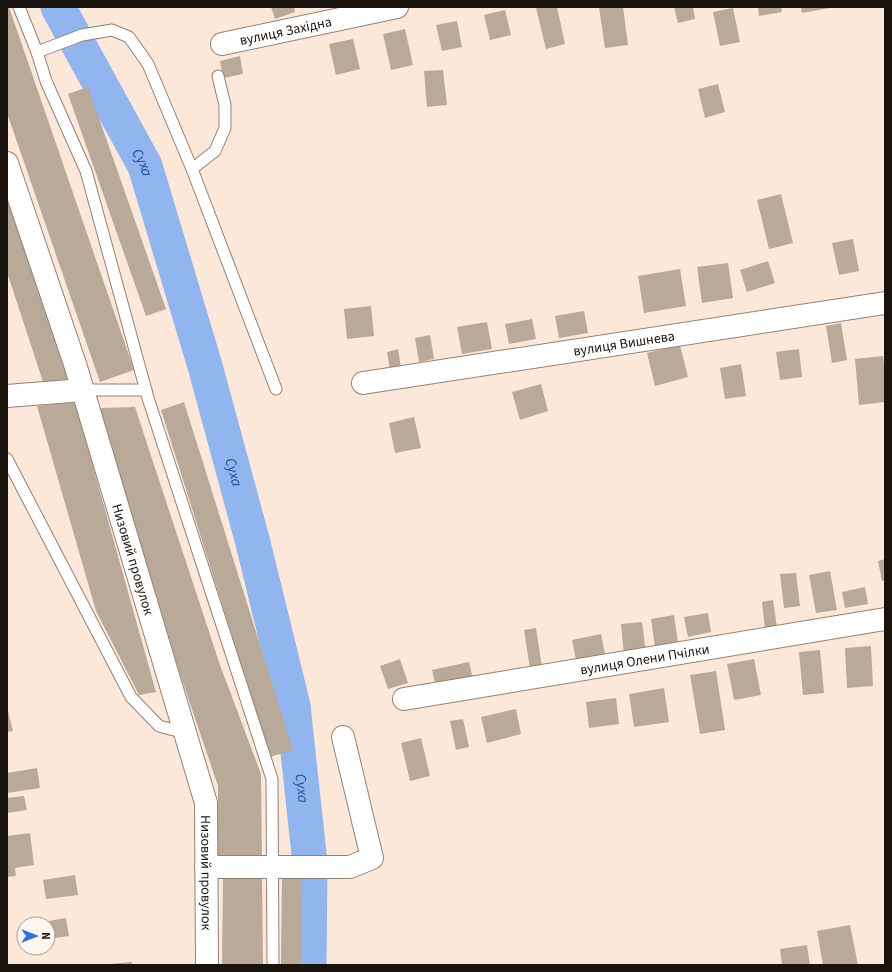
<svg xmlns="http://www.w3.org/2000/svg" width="892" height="972" viewBox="0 0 892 972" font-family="'Source Sans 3',sans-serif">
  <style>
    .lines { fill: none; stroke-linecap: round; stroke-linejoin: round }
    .river { stroke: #91b5ee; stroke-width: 35 }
    .building { fill: #b9a999 }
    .service-casing { stroke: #938274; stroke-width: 13 }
    .minor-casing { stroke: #938274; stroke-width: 24 }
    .service { stroke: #fff; stroke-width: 11 }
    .minor { stroke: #fff; stroke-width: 22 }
    .labels { text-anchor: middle; stroke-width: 4; stroke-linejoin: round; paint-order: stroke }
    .street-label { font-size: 14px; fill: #19130e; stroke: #fff8f1 }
    .water-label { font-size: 15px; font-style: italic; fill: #264f93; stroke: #fff8f1 }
  </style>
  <rect width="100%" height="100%" fill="#fbe8d9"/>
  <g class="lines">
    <path class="river" id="s1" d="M 58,7 L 145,166 L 205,366 L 253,543 L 293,706 L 310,863 L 309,965"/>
  </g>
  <g class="building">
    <path d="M 7,7 L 9,7 L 134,370 L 100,382 L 7,113 Z"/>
    <path d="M 271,7 L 294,7 L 295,12 L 275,19 Z"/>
    <path d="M 542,7 L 557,7 L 565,44 L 546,49 L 536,8 Z"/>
    <path d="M 599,7 L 623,7 L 628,45 L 605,48 Z"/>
    <path d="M 674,7 L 693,7 L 695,19 L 678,23 Z"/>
    <path d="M 758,7 L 781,7 L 782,12 L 759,16 Z"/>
    <path d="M 801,7 L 830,7 L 830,8 L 802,13 Z"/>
    <path d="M 733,8 L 740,42 L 720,46 L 713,12 Z"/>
    <path d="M 505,10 L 511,35 L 490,40 L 484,15 Z"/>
    <path d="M 457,21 L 462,47 L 442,51 L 436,25 Z"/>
    <path d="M 405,29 L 413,65 L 391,70 L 383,34 Z"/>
    <path d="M 353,39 L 360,69 L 336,75 L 329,44 Z"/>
    <path d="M 240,56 L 243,74 L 223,78 L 220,61 Z"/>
    <path d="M 443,70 L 447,105 L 427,107 L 424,71 Z"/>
    <path d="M 718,84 L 725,112 L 705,118 L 698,89 Z"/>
    <path d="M 88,87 L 166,309 L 146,316 L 68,94 Z"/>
    <path d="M 7,189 L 69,379 L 44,385 L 7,272 Z"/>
    <path d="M 781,194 L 793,243 L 769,249 L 757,200 Z"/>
    <path d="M 853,239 L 859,271 L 839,275 L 832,243 Z"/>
    <path d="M 768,261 L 775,283 L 747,292 L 740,270 Z"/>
    <path d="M 728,263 L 733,298 L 702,303 L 697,267 Z"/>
    <path d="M 680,269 L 686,306 L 644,313 L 638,276 Z"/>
    <path d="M 371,306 L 374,336 L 347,339 L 344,309 Z"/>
    <path d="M 584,311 L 588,333 L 559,338 L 555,316 Z"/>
    <path d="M 532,319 L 536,339 L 509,344 L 505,324 Z"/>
    <path d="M 487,322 L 492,349 L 462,354 L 457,327 Z"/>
    <path d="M 841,323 L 847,360 L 832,363 L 826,326 Z"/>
    <path d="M 430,335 L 434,359 L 419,362 L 415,338 Z"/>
    <path d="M 680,345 L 688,377 L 655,386 L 647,353 Z"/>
    <path d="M 398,349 L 401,368 L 390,370 L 387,352 Z"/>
    <path d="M 799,349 L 802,377 L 780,380 L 776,352 Z"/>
    <path d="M 883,356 L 885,374 L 885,402 L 859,405 L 855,359 Z"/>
    <path d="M 741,364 L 746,396 L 725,399 L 720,368 Z"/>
    <path d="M 541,384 L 548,411 L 520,420 L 512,392 Z"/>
    <path d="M 75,402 L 156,692 L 139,695 L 96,611 L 37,406 Z"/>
    <path d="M 184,402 L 293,750 L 270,757 L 161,410 Z"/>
    <path d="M 135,407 L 220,665 L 261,774 L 262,862 L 218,862 L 218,786 L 180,674 L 99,408 Z"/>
    <path d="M 414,417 L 421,448 L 395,453 L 389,423 Z"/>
    <path d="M 885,559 L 885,580 L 882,581 L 878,561 Z"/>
    <path d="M 830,571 L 837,610 L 816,613 L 809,575 Z"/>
    <path d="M 796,573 L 800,606 L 784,608 L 780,574 Z"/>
    <path d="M 865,587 L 868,604 L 845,608 L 842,592 Z"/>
    <path d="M 773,600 L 777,627 L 765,629 L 762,602 Z"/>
    <path d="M 708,613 L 711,632 L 688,637 L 684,617 Z"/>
    <path d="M 674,615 L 678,643 L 655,647 L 651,619 Z"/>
    <path d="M 642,622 L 646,653 L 624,655 L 621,624 Z"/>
    <path d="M 536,628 L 542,667 L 530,669 L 524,630 Z"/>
    <path d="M 601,634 L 605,654 L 576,660 L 572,640 Z"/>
    <path d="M 871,646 L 873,686 L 847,688 L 845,648 Z"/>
    <path d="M 820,650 L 824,693 L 803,695 L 799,652 Z"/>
    <path d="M 400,659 L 408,683 L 388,689 L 380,666 Z"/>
    <path d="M 754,659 L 761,695 L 734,700 L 727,664 Z"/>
    <path d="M 469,662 L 473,679 L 436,687 L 432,670 Z"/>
    <path d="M 716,671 L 725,730 L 700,734 L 690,675 Z"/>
    <path d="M 664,688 L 669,722 L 634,727 L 629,694 Z"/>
    <path d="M 616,698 L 619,724 L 589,728 L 586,702 Z"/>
    <path d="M 7,707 L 13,731 L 7,732 Z"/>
    <path d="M 516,709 L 521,734 L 487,743 L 481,717 Z"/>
    <path d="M 463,719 L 469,747 L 456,750 L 450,721 Z"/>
    <path d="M 421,738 L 430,776 L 410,781 L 401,743 Z"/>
    <path d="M 37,768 L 40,788 L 7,793 L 7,773 Z"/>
    <path d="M 24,796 L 27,810 L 7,813 L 7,798 Z"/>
    <path d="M 30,833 L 34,865 L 15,868 L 16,876 L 7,877 L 7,836 Z"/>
    <path d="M 282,872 L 302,872 L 301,965 L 281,965 Z"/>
    <path d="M 75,875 L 78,895 L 46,899 L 43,880 Z"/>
    <path d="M 223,879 L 262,879 L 263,965 L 222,965 Z"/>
    <path d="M 66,918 L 69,936 L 48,939 L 48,924 L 43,924 L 43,922 Z"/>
    <path d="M 850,925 L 858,965 L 823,965 L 817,931 Z"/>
    <path d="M 807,945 L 810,965 L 782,965 L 780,949 Z"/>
    <path d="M 132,962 L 132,965 L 109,965 L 109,964 Z"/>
  </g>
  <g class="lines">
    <defs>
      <g id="service">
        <path d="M 19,7 L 37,52 L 46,81 L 86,171 L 148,398 L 272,779 L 273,965"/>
        <path d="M 37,52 L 82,35 L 112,30 L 129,37 L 148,64 L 192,169 L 276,389"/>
        <path d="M 192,169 L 215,151 L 225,128 L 225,105 L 218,76"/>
        <path d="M 83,390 L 146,390"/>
        <path d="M 7,459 L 131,697 L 159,726 L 185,733"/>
      </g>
      <g id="minor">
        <path id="s2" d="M 222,44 L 397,7"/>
        <path id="s3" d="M 7,163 L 75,364 L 206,803 L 207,965"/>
        <path id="s4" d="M 363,383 L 885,303"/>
        <path d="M 7,396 L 83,390"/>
        <path id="s5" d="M 404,699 L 885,619"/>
        <path d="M 206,867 L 350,867 L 372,858 L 343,737"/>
      </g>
    </defs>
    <use href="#service" class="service-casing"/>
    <use href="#minor" class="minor-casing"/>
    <use href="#service" class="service"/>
    <use href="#minor" class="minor"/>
  </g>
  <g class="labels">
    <g class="street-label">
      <text dy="5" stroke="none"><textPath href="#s2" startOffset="65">вулиця Західна</textPath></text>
      <text dy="5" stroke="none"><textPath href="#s4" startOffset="264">вулиця Вишнева</textPath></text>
      <text dy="5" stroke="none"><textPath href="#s3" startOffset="416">Низовий провулок</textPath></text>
      <text dy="5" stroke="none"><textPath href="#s5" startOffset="244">вулиця Олени Пчілки</textPath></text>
      <text dy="5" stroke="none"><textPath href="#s3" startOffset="740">Низовий провулок</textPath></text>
    </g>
    <g class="water-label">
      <text dy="5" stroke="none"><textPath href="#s1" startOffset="177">Суха</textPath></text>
      <text dy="5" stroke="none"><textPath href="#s1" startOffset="500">Суха</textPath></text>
      <text dy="5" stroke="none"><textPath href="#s1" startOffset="824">Суха</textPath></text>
    </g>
  </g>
  <rect width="892" height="972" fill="none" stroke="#19130e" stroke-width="16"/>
  <g transform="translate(36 936) rotate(90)"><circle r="19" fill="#fff8f1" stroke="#a39c96"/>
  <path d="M0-3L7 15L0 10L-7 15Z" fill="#2d72df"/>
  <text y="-6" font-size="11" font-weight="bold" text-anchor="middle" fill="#19130e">N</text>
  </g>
</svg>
